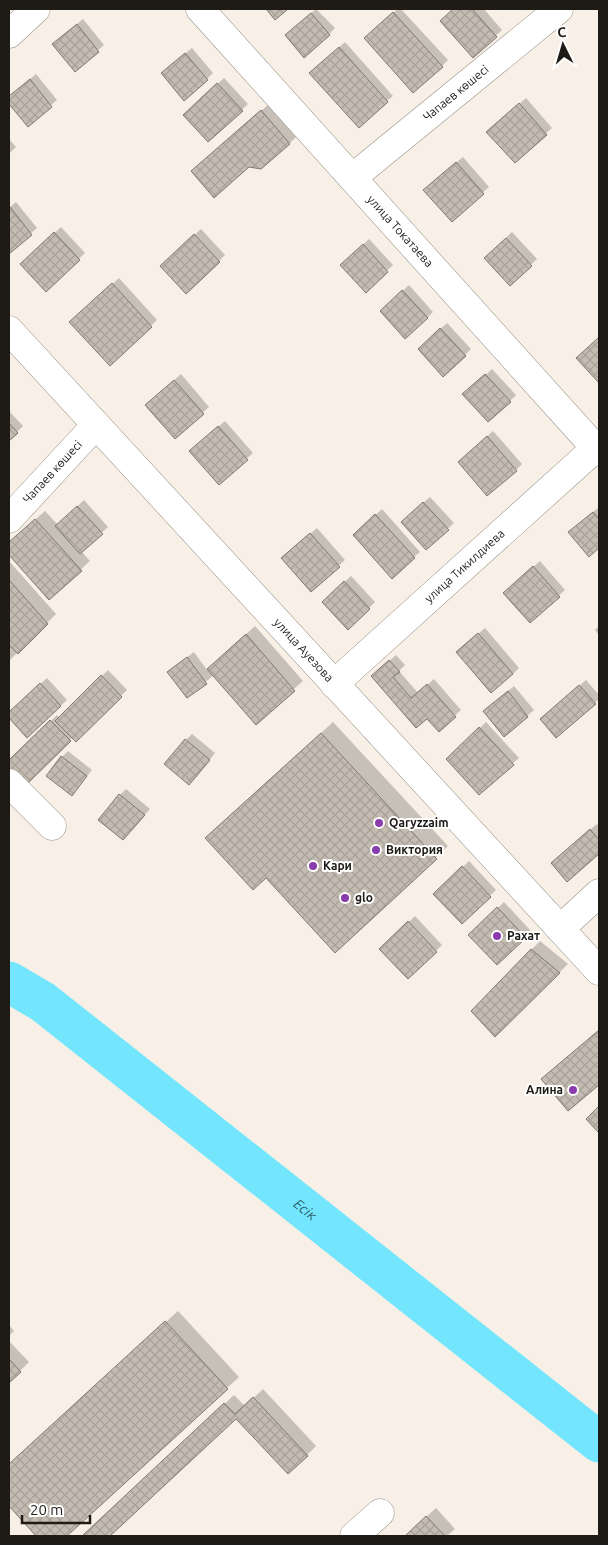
<svg xmlns="http://www.w3.org/2000/svg" width="608" height="1545" viewBox="0 0 608 1545" font-family="Ubuntu,sans-serif">
  <style>
    .shadow { fill: #0003 }
    .lines { fill: none; stroke-linecap: round; stroke-linejoin: round }
    .river { stroke: #73e6fd; stroke-width: 41 }
    .building { fill: url(#building-cross-hatch); stroke: #817a71 }
    .minor-casing { stroke: #979087; stroke-width: 29 }
    .minor { stroke: #fff; stroke-width: 28 }
    .poi-dot { fill: #893cac; stroke: #fff; stroke-width: 2 }
    .labels { text-anchor: middle; stroke-width: 4; stroke-linejoin: round; paint-order: stroke }
    .street-label { font-size: 12px; fill: #1e1b17; stroke: #fff }
    .poi-label { font-size: 12px; font-weight: bold; fill: #1e1b17; stroke: #fff; text-anchor: start }
    .water-label { font-size: 14px; font-style: italic; fill: #2b5d67; stroke: #fff }
  </style>
  <defs>
    <pattern id="building-cross-hatch" width="8" height="8" patternUnits="userSpaceOnUse" patternTransform="scale(1.25)"><rect width="8" height="8" fill="#c4bcb2"/><path d="M0 0l8 8M0 8l8-8" fill="none" stroke="#a8a198"/></pattern>
  </defs>
  <rect width="100%" height="100%" fill="#f8f0e6"/>
  <g class="shadow">
    <path d="M 316,9 L 335,28 L 329,34 L 292,29 Z"/>
    <path d="M 398,9 L 401,9 L 448,60 L 442,66 L 371,32 Z"/>
    <path d="M 454,9 L 484,9 L 502,30 L 473,57 L 447,15 Z"/>
    <path d="M 83,19 L 104,45 L 75,70 L 60,38 Z"/>
    <path d="M 345,42 L 393,96 L 387,101 L 317,67 Z"/>
    <path d="M 192,48 L 213,73 L 207,79 L 168,67 Z"/>
    <path d="M 36,74 L 57,100 L 28,125 L 9,102 L 9,97 Z"/>
    <path d="M 224,78 L 248,104 L 209,140 L 191,109 Z"/>
    <path d="M 526,98 L 552,128 L 515,162 L 494,126 Z"/>
    <path d="M 268,105 L 296,137 L 290,143 L 260,168 L 199,165 Z"/>
    <path d="M 9,139 L 16,147 L 9,154 Z"/>
    <path d="M 463,157 L 489,187 L 452,220 L 431,184 Z"/>
    <path d="M 16,202 L 37,228 L 9,252 L 9,208 Z"/>
    <path d="M 61,227 L 85,253 L 46,290 L 28,258 Z"/>
    <path d="M 201,229 L 225,255 L 219,261 L 167,260 Z"/>
    <path d="M 512,232 L 537,259 L 510,285 L 491,252 Z"/>
    <path d="M 369,239 L 393,265 L 366,291 L 348,259 Z"/>
    <path d="M 119,278 L 157,320 L 110,364 L 77,316 Z"/>
    <path d="M 409,285 L 433,312 L 427,318 L 387,305 Z"/>
    <path d="M 447,323 L 471,349 L 465,355 L 425,343 Z"/>
    <path d="M 492,369 L 516,395 L 510,401 L 470,389 Z"/>
    <path d="M 181,374 L 209,407 L 175,437 L 153,399 Z"/>
    <path d="M 9,411 L 23,426 L 9,440 Z"/>
    <path d="M 225,421 L 253,453 L 219,483 L 197,445 Z"/>
    <path d="M 493,431 L 522,464 L 516,470 L 465,456 Z"/>
    <path d="M 430,497 L 454,523 L 426,548 L 408,516 Z"/>
    <path d="M 84,500 L 108,527 L 81,551 L 90,561 L 49,598 L 9,553 L 9,543 L 45,511 L 58,525 Z"/>
    <path d="M 599,507 L 599,547 L 589,555 L 576,526 Z"/>
    <path d="M 382,509 L 420,552 L 414,557 L 360,529 Z"/>
    <path d="M 317,528 L 345,560 L 311,590 L 289,552 Z"/>
    <path d="M 9,561 L 56,614 L 9,661 Z"/>
    <path d="M 540,561 L 565,590 L 530,621 L 511,587 Z"/>
    <path d="M 351,576 L 375,602 L 369,608 L 330,596 Z"/>
    <path d="M 255,626 L 303,681 L 256,723 L 214,675 L 187,697 L 175,666 L 194,652 L 207,670 Z"/>
    <path d="M 599,626 L 599,635 L 595,630 Z"/>
    <path d="M 485,628 L 519,668 L 513,674 L 464,646 Z"/>
    <path d="M 396,655 L 405,665 L 399,671 L 418,693 L 434,679 L 461,710 L 439,730 L 379,670 Z"/>
    <path d="M 108,670 L 127,690 L 76,740 L 73,737 L 25,785 L 9,768 L 9,762 L 57,715 L 60,718 Z"/>
    <path d="M 47,678 L 67,700 L 27,736 L 9,713 Z"/>
    <path d="M 586,680 L 599,695 L 599,699 L 557,736 L 548,713 Z"/>
    <path d="M 514,686 L 534,710 L 504,735 L 491,705 Z"/>
    <path d="M 333,722 L 448,846 L 335,951 L 218,827 Z"/>
    <path d="M 486,722 L 519,758 L 479,793 L 448,759 Z"/>
    <path d="M 192,734 L 215,753 L 195,778 L 186,740 Z"/>
    <path d="M 68,751 L 92,770 L 77,788 L 62,757 Z"/>
    <path d="M 126,789 L 150,809 L 129,833 L 120,795 Z"/>
    <path d="M 597,824 L 599,827 L 599,853 L 567,880 L 558,857 Z"/>
    <path d="M 469,861 L 496,890 L 462,922 L 435,894 Z"/>
    <path d="M 504,902 L 531,931 L 497,963 L 470,935 Z"/>
    <path d="M 415,916 L 442,945 L 436,951 L 381,949 Z"/>
    <path d="M 540,941 L 568,964 L 495,1035 L 472,1011 Z"/>
    <path d="M 599,1030 L 599,1083 L 569,1109 L 549,1073 Z"/>
    <path d="M 178,1311 L 239,1377 L 66,1536 L 38,1536 L 9,1504 L 9,1465 Z"/>
    <path d="M 9,1325 L 14,1331 L 9,1336 Z"/>
    <path d="M 9,1341 L 29,1362 L 9,1382 Z"/>
    <path d="M 263,1389 L 316,1446 L 307,1455 L 236,1417 L 108,1536 L 83,1536 L 234,1395 L 245,1406 Z"/>
    <path d="M 436,1508 L 455,1529 L 447,1536 L 406,1536 Z"/>
  </g>
  <g class="lines">
    <path class="river" id="s1" d="M 9,982 L 43,1002 L 599,1442"/>
  </g>
  <g class="building">
    <path d="M 266,9 L 288,9 L 275,20 Z"/>
    <path d="M 453,9 L 472,9 L 497,37 L 473,58 L 440,21 Z"/>
    <path d="M 393,12 L 443,67 L 413,93 L 364,38 Z"/>
    <path d="M 311,13 L 330,35 L 304,58 L 285,35 Z"/>
    <path d="M 77,24 L 99,52 L 75,72 L 52,44 Z"/>
    <path d="M 339,47 L 388,102 L 359,128 L 309,73 Z"/>
    <path d="M 185,53 L 208,80 L 184,101 L 161,73 Z"/>
    <path d="M 30,79 L 52,107 L 28,127 L 9,104 L 9,96 Z"/>
    <path d="M 217,83 L 243,111 L 208,142 L 183,115 Z"/>
    <path d="M 519,103 L 547,135 L 515,163 L 486,132 Z"/>
    <path d="M 261,110 L 290,144 L 261,169 L 249,167 L 214,198 L 191,171 Z"/>
    <path d="M 456,162 L 484,194 L 452,222 L 423,190 Z"/>
    <path d="M 10,207 L 32,235 L 9,254 L 9,208 Z"/>
    <path d="M 54,232 L 80,260 L 46,292 L 20,264 Z"/>
    <path d="M 194,234 L 220,262 L 186,294 L 160,266 Z"/>
    <path d="M 506,238 L 532,266 L 510,286 L 484,258 Z"/>
    <path d="M 363,244 L 388,272 L 366,293 L 340,265 Z"/>
    <path d="M 112,283 L 152,327 L 110,366 L 69,322 Z"/>
    <path d="M 402,290 L 428,318 L 405,339 L 380,311 Z"/>
    <path d="M 440,328 L 466,356 L 443,377 L 418,349 Z"/>
    <path d="M 598,338 L 599,339 L 599,383 L 576,358 Z"/>
    <path d="M 485,374 L 511,402 L 488,422 L 462,394 Z"/>
    <path d="M 174,380 L 204,414 L 175,439 L 145,405 Z"/>
    <path d="M 9,423 L 18,433 L 9,441 Z"/>
    <path d="M 218,426 L 248,460 L 219,485 L 189,451 Z"/>
    <path d="M 487,436 L 517,471 L 487,496 L 458,462 Z"/>
    <path d="M 423,502 L 449,530 L 426,550 L 401,522 Z"/>
    <path d="M 77,506 L 103,534 L 80,554 L 55,526 Z"/>
    <path d="M 593,512 L 599,519 L 599,548 L 589,557 L 568,532 Z"/>
    <path d="M 375,514 L 415,558 L 392,579 L 353,535 Z"/>
    <path d="M 35,519 L 82,571 L 49,600 L 9,555 L 9,542 Z"/>
    <path d="M 310,533 L 340,567 L 311,592 L 281,558 Z"/>
    <path d="M 533,566 L 560,597 L 530,623 L 503,593 Z"/>
    <path d="M 9,580 L 48,624 L 18,654 L 9,645 Z"/>
    <path d="M 344,581 L 370,609 L 348,630 L 322,602 Z"/>
    <path d="M 478,633 L 513,674 L 491,693 L 456,652 Z"/>
    <path d="M 246,634 L 295,691 L 256,725 L 207,669 Z"/>
    <path d="M 187,657 L 207,684 L 187,698 L 167,672 Z"/>
    <path d="M 389,660 L 400,672 L 393,677 L 411,698 L 427,684 L 456,717 L 439,732 L 427,719 L 416,728 L 371,676 Z"/>
    <path d="M 101,675 L 122,697 L 76,742 L 55,721 Z"/>
    <path d="M 40,683 L 61,706 L 27,738 L 9,718 L 9,712 Z"/>
    <path d="M 579,685 L 596,704 L 556,738 L 540,719 Z"/>
    <path d="M 508,691 L 528,717 L 504,737 L 483,711 Z"/>
    <path d="M 50,720 L 71,741 L 25,786 L 9,770 L 9,760 Z"/>
    <path d="M 479,727 L 514,765 L 479,795 L 446,759 Z"/>
    <path d="M 321,733 L 437,859 L 335,953 L 266,878 L 253,890 L 205,838 Z"/>
    <path d="M 185,739 L 210,760 L 189,785 L 164,764 Z"/>
    <path d="M 61,756 L 87,776 L 72,796 L 46,776 Z"/>
    <path d="M 119,794 L 145,815 L 123,840 L 98,820 Z"/>
    <path d="M 590,829 L 599,840 L 599,854 L 567,882 L 551,863 Z"/>
    <path d="M 462,866 L 491,897 L 462,924 L 433,894 Z"/>
    <path d="M 497,907 L 526,938 L 497,965 L 468,935 Z"/>
    <path d="M 408,921 L 437,952 L 408,979 L 379,949 Z"/>
    <path d="M 531,949 L 560,973 L 495,1037 L 471,1011 Z"/>
    <path d="M 599,1030 L 599,1085 L 568,1111 L 541,1079 Z"/>
    <path d="M 599,1106 L 599,1133 L 586,1119 Z"/>
    <path d="M 165,1321 L 228,1389 L 67,1536 L 36,1536 L 9,1506 L 9,1464 Z"/>
    <path d="M 9,1359 L 21,1372 L 9,1383 Z"/>
    <path d="M 253,1397 L 308,1456 L 288,1474 L 236,1419 L 110,1536 L 82,1536 L 224,1403 L 235,1414 Z"/>
    <path d="M 426,1516 L 445,1536 L 405,1536 Z"/>
  </g>
  <g class="lines">
    <defs>
      <g id="minor">
        <path id="s2" d="M 200,9 L 599,452"/>
        <path d="M 9,34 L 36,9"/>
        <path id="s3" d="M 352,178 L 559,9"/>
        <path id="s4" d="M 9,330 L 599,971"/>
        <path id="s5" d="M 9,519 L 95,426"/>
        <path id="s6" d="M 334,684 L 599,445"/>
        <path d="M 9,783 L 52,826"/>
        <path d="M 560,929 L 599,893"/>
        <path d="M 354,1536 L 380,1513"/>
      </g>
    </defs>
    <use href="#minor" class="minor-casing"/>
    <use href="#minor" class="minor"/>
  </g>
  <g class="poi-dot">
    <circle cx="379" cy="823" r="5"/>
    <circle cx="376" cy="850" r="5"/>
    <circle cx="313" cy="866" r="5"/>
    <circle cx="345" cy="898" r="5"/>
    <circle cx="497" cy="936" r="5"/>
    <circle cx="573" cy="1090" r="5"/>
  </g>
  <g class="labels">
    <g class="street-label">
      <text dy="4" stroke="none"><textPath href="#s3" startOffset="134">Чапаев көшесі</textPath></text>
      <text dy="4" stroke="none"><textPath href="#s2" startOffset="299">улица Токатаева</textPath></text>
      <text dy="4" stroke="none"><textPath href="#s5" startOffset="64">Чапаев көшесі</textPath></text>
      <text dy="4" stroke="none"><textPath href="#s6" startOffset="176">улица Тикилдиева</textPath></text>
      <text dy="4" stroke="none"><textPath href="#s4" startOffset="435">улица Ауезова</textPath></text>
    </g>
    <g class="poi-label">
      <text x="389" y="827">Qaryzzaim</text>
      <text x="386" y="854">Виктория</text>
      <text x="323" y="870">Кари</text>
      <text x="355" y="902">glo</text>
      <text x="507" y="940">Рахат</text>
      <text x="563" y="1094" text-anchor="end">Алина</text>
    </g>
    <g class="water-label">
      <text dy="5" stroke="none"><textPath href="#s1" startOffset="374">Есік</textPath></text>
    </g>
  </g>
  <rect width="608" height="1545" fill="none" stroke="#1e1b17" stroke-width="20"/>
  <g transform="translate(563 45) rotate(355)" stroke="#ffffff" stroke-width="4" paint-order="stroke">
  <path d="M0-4L9 19L0 12L-9 19Z" fill="#1e1b17"/>
  <text y="-8" font-size="14" font-weight="bold" text-anchor="middle" fill="#1e1b17">С</text>
  </g>
  <path d="M22 1515v8h68v-8" fill="none" stroke="#1e1b17" stroke-width="2.5"/>
  <text x="30" y="1515" font-size="15" fill="#1e1b17" stroke="#ffffff" stroke-width="4" paint-order="stroke">20 m</text>
</svg>
